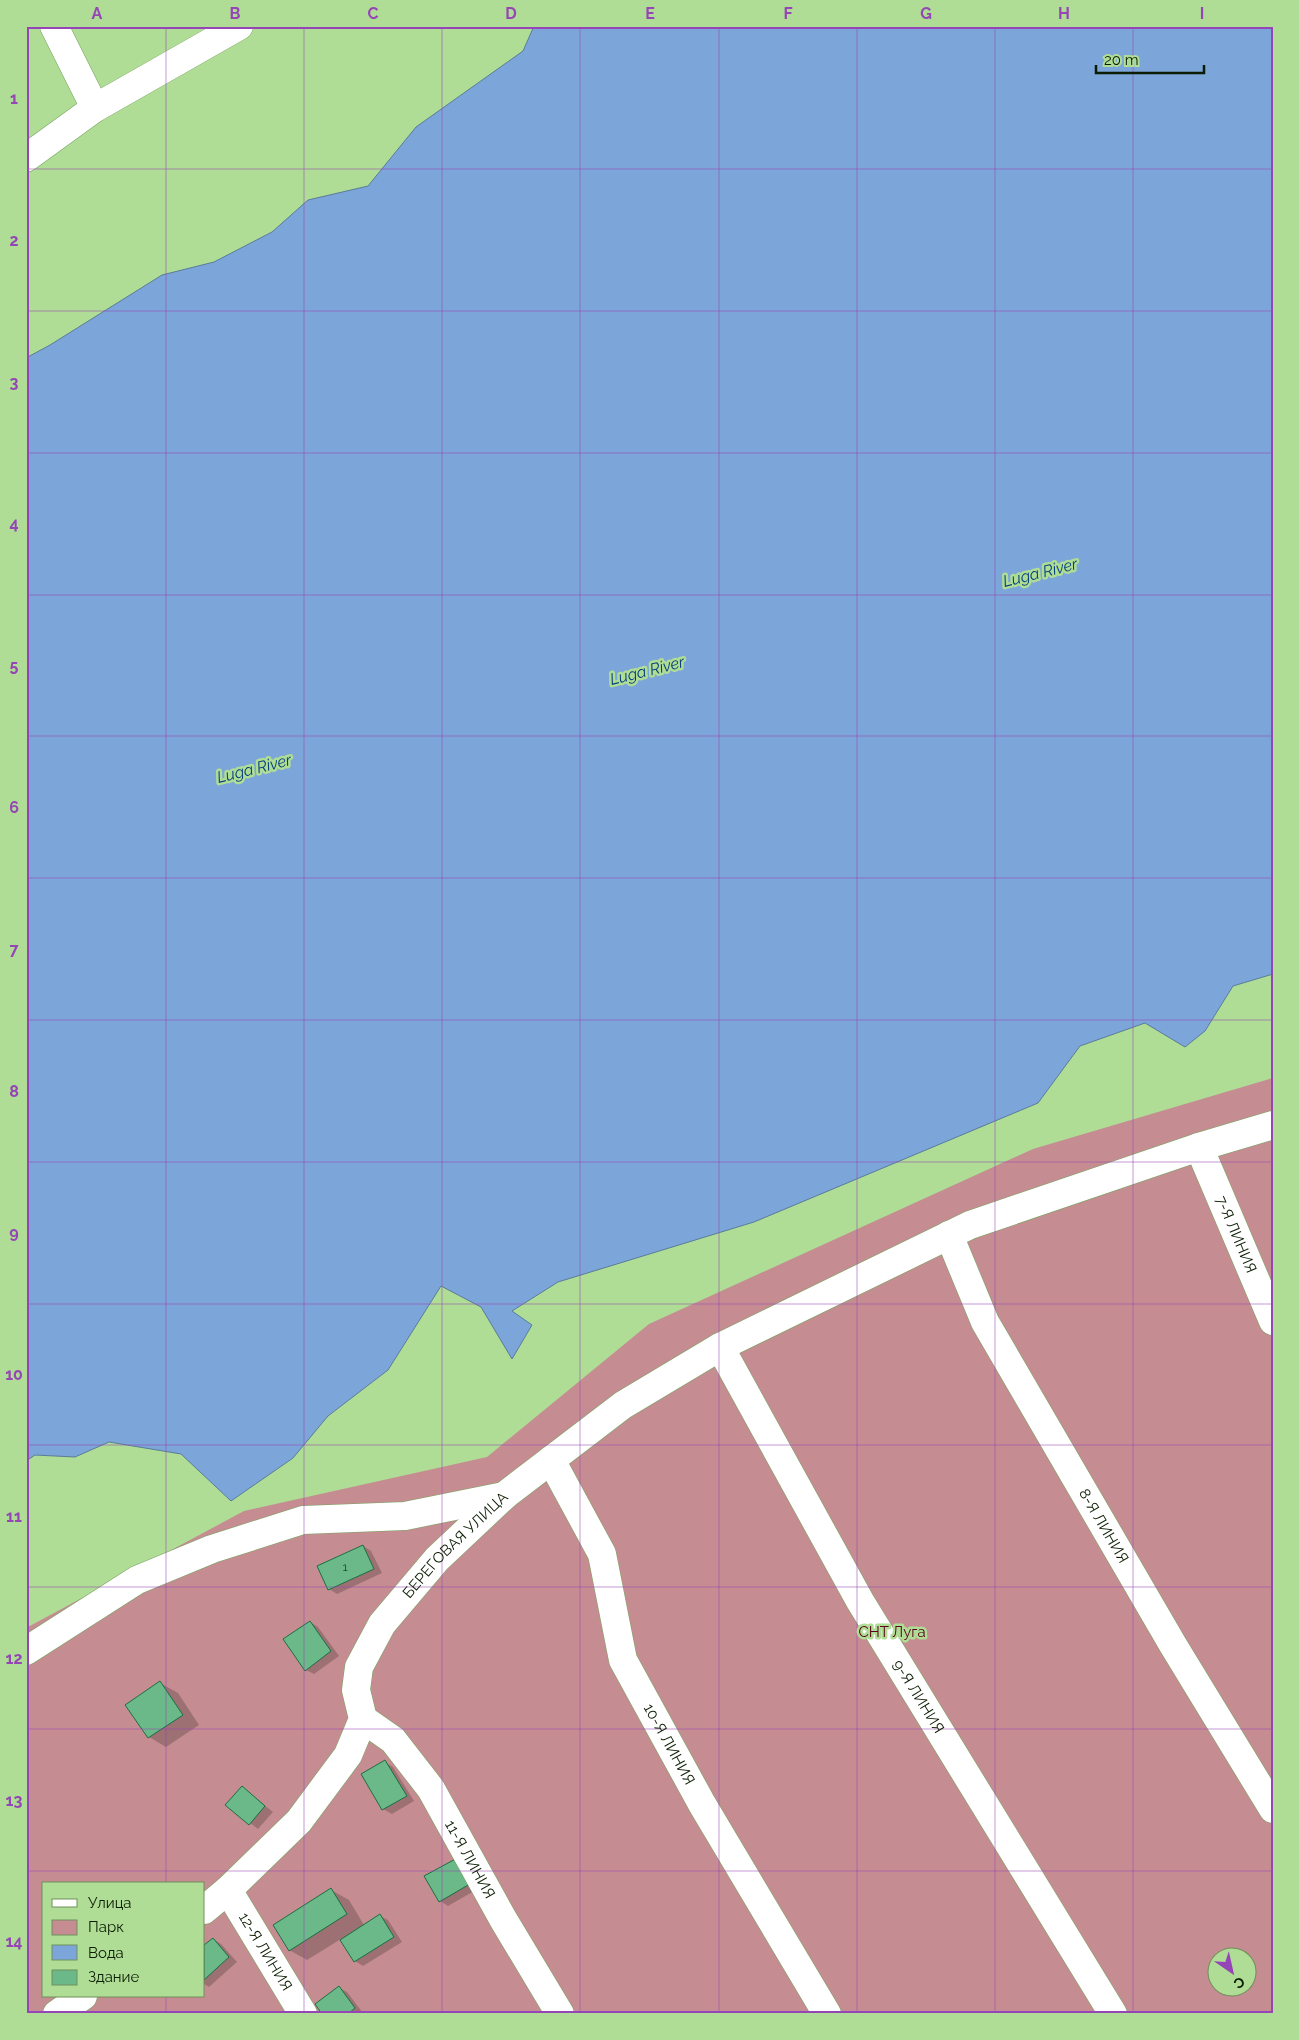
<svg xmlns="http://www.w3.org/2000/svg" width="1299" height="2040" viewBox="0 0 1299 2040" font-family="Raleway,sans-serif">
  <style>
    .green { fill: #c58d91; fill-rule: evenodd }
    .water { fill: #7ca5d9; stroke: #5a7c99 }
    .shadow { fill: #0003 }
    .building { fill: #6bb988; stroke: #1a6f42 }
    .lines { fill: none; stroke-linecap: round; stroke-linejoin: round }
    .minor-casing { stroke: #78a45f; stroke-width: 29 }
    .minor { stroke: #fff; stroke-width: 28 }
    .grid { fill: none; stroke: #9545b5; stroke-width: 1; stroke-opacity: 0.55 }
    .labels { text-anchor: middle; stroke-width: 5; stroke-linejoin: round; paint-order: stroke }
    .number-label { font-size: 12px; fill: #244424 }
    .street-label { font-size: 15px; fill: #0c1d03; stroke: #afdd96 }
    .park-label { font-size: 15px; fill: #5a0019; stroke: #afdd96 }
    .water-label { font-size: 16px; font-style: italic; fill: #043f7d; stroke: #afdd96 }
    .neatline { fill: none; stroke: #9545b5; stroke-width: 2 }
    .grid-label { font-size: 16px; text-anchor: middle; font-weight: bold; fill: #9545b5 }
  </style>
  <rect width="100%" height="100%" fill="#afdd96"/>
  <path class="green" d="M 1273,1078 L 1273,2014 L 26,2014 L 26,1628 L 244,1511 L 487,1457 L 649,1324 L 1033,1149 ZM 44,1884 L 204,1884 L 204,1996 L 44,1996 ZM 1216,1958 L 1246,1958 L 1246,1988 L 1216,1988 Z"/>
  <path class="water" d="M 534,26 L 1273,26 L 1273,974 L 1233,986 L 1205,1031 L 1185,1047 L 1145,1023 L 1080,1046 L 1038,1103 L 754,1222 L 558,1282 L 512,1311 L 532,1325 L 512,1359 L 481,1307 L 441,1286 L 388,1370 L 328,1416 L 293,1458 L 231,1501 L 181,1454 L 109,1442 L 75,1457 L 35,1455 L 26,1461 L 26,358 L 50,345 L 162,275 L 214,262 L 272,232 L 308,200 L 368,186 L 416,127 L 523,51 Z"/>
  <g class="shadow">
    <path d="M 363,1546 L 371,1551 L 382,1573 L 337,1594 L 329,1589 Z"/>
    <path d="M 310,1622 L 318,1627 L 339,1656 L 314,1674 L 306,1670 Z"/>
    <path d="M 160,1683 L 178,1693 L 199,1725 L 166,1747 L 149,1737 L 127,1705 Z"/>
    <path d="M 385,1762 L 393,1767 L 414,1801 L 392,1814 L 383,1809 L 363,1775 Z"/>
    <path d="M 242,1787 L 273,1812 L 258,1829 L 227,1805 Z"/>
    <path d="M 469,1862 L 483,1886 L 448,1906 L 440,1901 Z"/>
    <path d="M 331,1890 L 349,1900 L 364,1925 L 380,1916 L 388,1920 L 402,1942 L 363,1966 L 355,1961 L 341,1939 L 307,1960 L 289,1950 Z"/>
    <path d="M 213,1939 L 221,1944 L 237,1962 L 209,1987 L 204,1984 L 204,1947 Z"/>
    <path d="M 339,1988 L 347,1992 L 363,2013 L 324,2014 Z"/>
  </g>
  <g class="building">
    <path d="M 363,1545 L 374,1569 L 328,1590 L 317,1566 Z"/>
    <path d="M 310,1621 L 331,1651 L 305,1671 L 283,1639 Z"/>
    <path d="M 160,1681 L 183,1715 L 148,1738 L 125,1705 Z"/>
    <path d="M 385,1760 L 407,1796 L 382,1810 L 361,1774 Z"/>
    <path d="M 242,1786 L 265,1806 L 249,1825 L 225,1805 Z"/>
    <path d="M 461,1856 L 475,1881 L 439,1902 L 424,1876 Z"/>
    <path d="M 331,1888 L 347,1914 L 289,1951 L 273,1925 Z"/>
    <path d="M 380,1914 L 394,1937 L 354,1962 L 340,1940 Z"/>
    <path d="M 213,1938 L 229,1957 L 204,1980 L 204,1945 Z"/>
    <path d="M 339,1986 L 355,2008 L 348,2014 L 322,2014 L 315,2004 Z"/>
  </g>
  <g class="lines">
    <defs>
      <g id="minor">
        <path d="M 54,26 L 95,108"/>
        <path d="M 26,158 L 95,108 L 239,26"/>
        <path id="s1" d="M 1199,1147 L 1273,1321"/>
        <path id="s2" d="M 949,1235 L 985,1322 L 1173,1645 L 1273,1809"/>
        <path id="s3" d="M 720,1347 L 860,1601 L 1113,2014"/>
        <path id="s4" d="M 551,1460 L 602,1554 L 623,1660 L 702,1804 L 827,2014"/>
        <path d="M 26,1651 L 137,1580 L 212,1549 L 303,1520 L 405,1516 L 504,1496"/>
        <path id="s5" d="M 363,1719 L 393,1740 L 431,1789 L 503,1919 L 560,2014"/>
        <path id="s6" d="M 228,1890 L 303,2014"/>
        <path id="s7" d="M 204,1910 L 228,1890 L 299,1821 L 348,1755 L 363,1719 L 356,1690 L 359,1667 L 382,1624 L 437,1559 L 504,1496 L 623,1405 L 720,1347 L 970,1225 L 1199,1147 L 1273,1125"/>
        <path d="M 57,2014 L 83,1996"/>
      </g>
    </defs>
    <use href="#minor" class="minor-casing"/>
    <use href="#minor" class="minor"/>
  </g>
  <path class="grid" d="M 166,26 L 166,1884M 304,26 L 304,2014M 442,26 L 442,2014M 580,26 L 580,2014M 719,26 L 719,2014M 857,26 L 857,2014M 995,26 L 995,2014M 1133,26 L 1133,2014M 26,169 L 1273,169M 26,311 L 1273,311M 26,453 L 1273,453M 26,595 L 1273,595M 26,736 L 1273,736M 26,878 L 1273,878M 26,1020 L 1273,1020M 26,1162 L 1273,1162M 26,1304 L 1273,1304M 26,1445 L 1273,1445M 26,1587 L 1273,1587M 26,1729 L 1273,1729M 26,1871 L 1273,1871M 166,1996 L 166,2014"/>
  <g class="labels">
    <g class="number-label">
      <text x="345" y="1571">1</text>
    </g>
    <g class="street-label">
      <text dy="5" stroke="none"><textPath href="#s1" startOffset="95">7-Я ЛИНИЯ</textPath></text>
      <text dy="5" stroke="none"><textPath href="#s2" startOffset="330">8-Я ЛИНИЯ</textPath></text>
      <text dy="5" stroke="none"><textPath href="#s7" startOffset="461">БЕРЕГОВАЯ УЛИЦА</textPath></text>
      <text dy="5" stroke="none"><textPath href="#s3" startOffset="402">9-Я ЛИНИЯ</textPath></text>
      <text dy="5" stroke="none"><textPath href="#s4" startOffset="311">10-Я ЛИНИЯ</textPath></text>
      <text dy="5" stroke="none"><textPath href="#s5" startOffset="179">11-Я ЛИНИЯ</textPath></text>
      <text dy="5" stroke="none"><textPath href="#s6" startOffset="72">12-Я ЛИНИЯ</textPath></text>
    </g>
    <g class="park-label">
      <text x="892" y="1637">СНТ Луга</text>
    </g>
    <g class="water-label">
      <text transform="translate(1040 572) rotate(-14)" y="6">Luga River</text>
      <text transform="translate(647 670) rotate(-14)" y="6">Luga River</text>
      <text transform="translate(254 768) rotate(-14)" y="6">Luga River</text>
    </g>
  </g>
  <rect width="1299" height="2040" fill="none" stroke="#afdd96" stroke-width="55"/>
  <rect x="42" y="1882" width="162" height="115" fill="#afdd96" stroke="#6e905b"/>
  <rect x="52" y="1899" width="25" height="8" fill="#ffffff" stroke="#6e905b"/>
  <text x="88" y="1908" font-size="15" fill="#0c1d03">Улица</text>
  <rect x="52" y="1920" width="25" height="15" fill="#c58d91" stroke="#6e905b"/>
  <text x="88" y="1932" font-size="15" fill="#0c1d03">Парк</text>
  <rect x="52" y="1945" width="25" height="15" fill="#7ca5d9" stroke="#6e905b"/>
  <text x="88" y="1958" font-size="15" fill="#0c1d03">Вода</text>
  <rect x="52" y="1970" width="25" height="15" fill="#6bb988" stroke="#6e905b"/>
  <text x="88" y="1982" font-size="15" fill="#0c1d03">Здание</text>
  <g transform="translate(1232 1972) rotate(146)"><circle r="24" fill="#afdd96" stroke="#6e905b"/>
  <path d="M0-4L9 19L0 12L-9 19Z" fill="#9545b5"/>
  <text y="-8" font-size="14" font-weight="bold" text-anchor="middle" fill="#0c1d03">С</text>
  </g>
  <path d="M1096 65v8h108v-8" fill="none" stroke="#0c1d03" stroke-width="2.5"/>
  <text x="1104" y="65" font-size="15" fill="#0c1d03" stroke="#afdd96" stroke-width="4" paint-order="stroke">20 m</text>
  <rect x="28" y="28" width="1244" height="1984" class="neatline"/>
  <g class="grid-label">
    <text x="97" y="19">A</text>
    <text x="235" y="19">B</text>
    <text x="373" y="19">C</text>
    <text x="511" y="19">D</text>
    <text x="650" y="19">E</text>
    <text x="788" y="19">F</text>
    <text x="926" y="19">G</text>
    <text x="1064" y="19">H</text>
    <text x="1202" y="19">I</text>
    <text x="14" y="104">1</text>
    <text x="14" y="246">2</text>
    <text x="14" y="388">3</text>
    <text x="14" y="529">4</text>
    <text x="14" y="671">5</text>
    <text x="14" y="813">6</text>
    <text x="14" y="955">7</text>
    <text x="14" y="1097">8</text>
    <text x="14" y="1238">9</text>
    <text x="14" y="1380">10</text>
    <text x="14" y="1522">11</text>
    <text x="14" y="1664">12</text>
    <text x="14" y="1806">13</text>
    <text x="14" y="1947">14</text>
  </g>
</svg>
